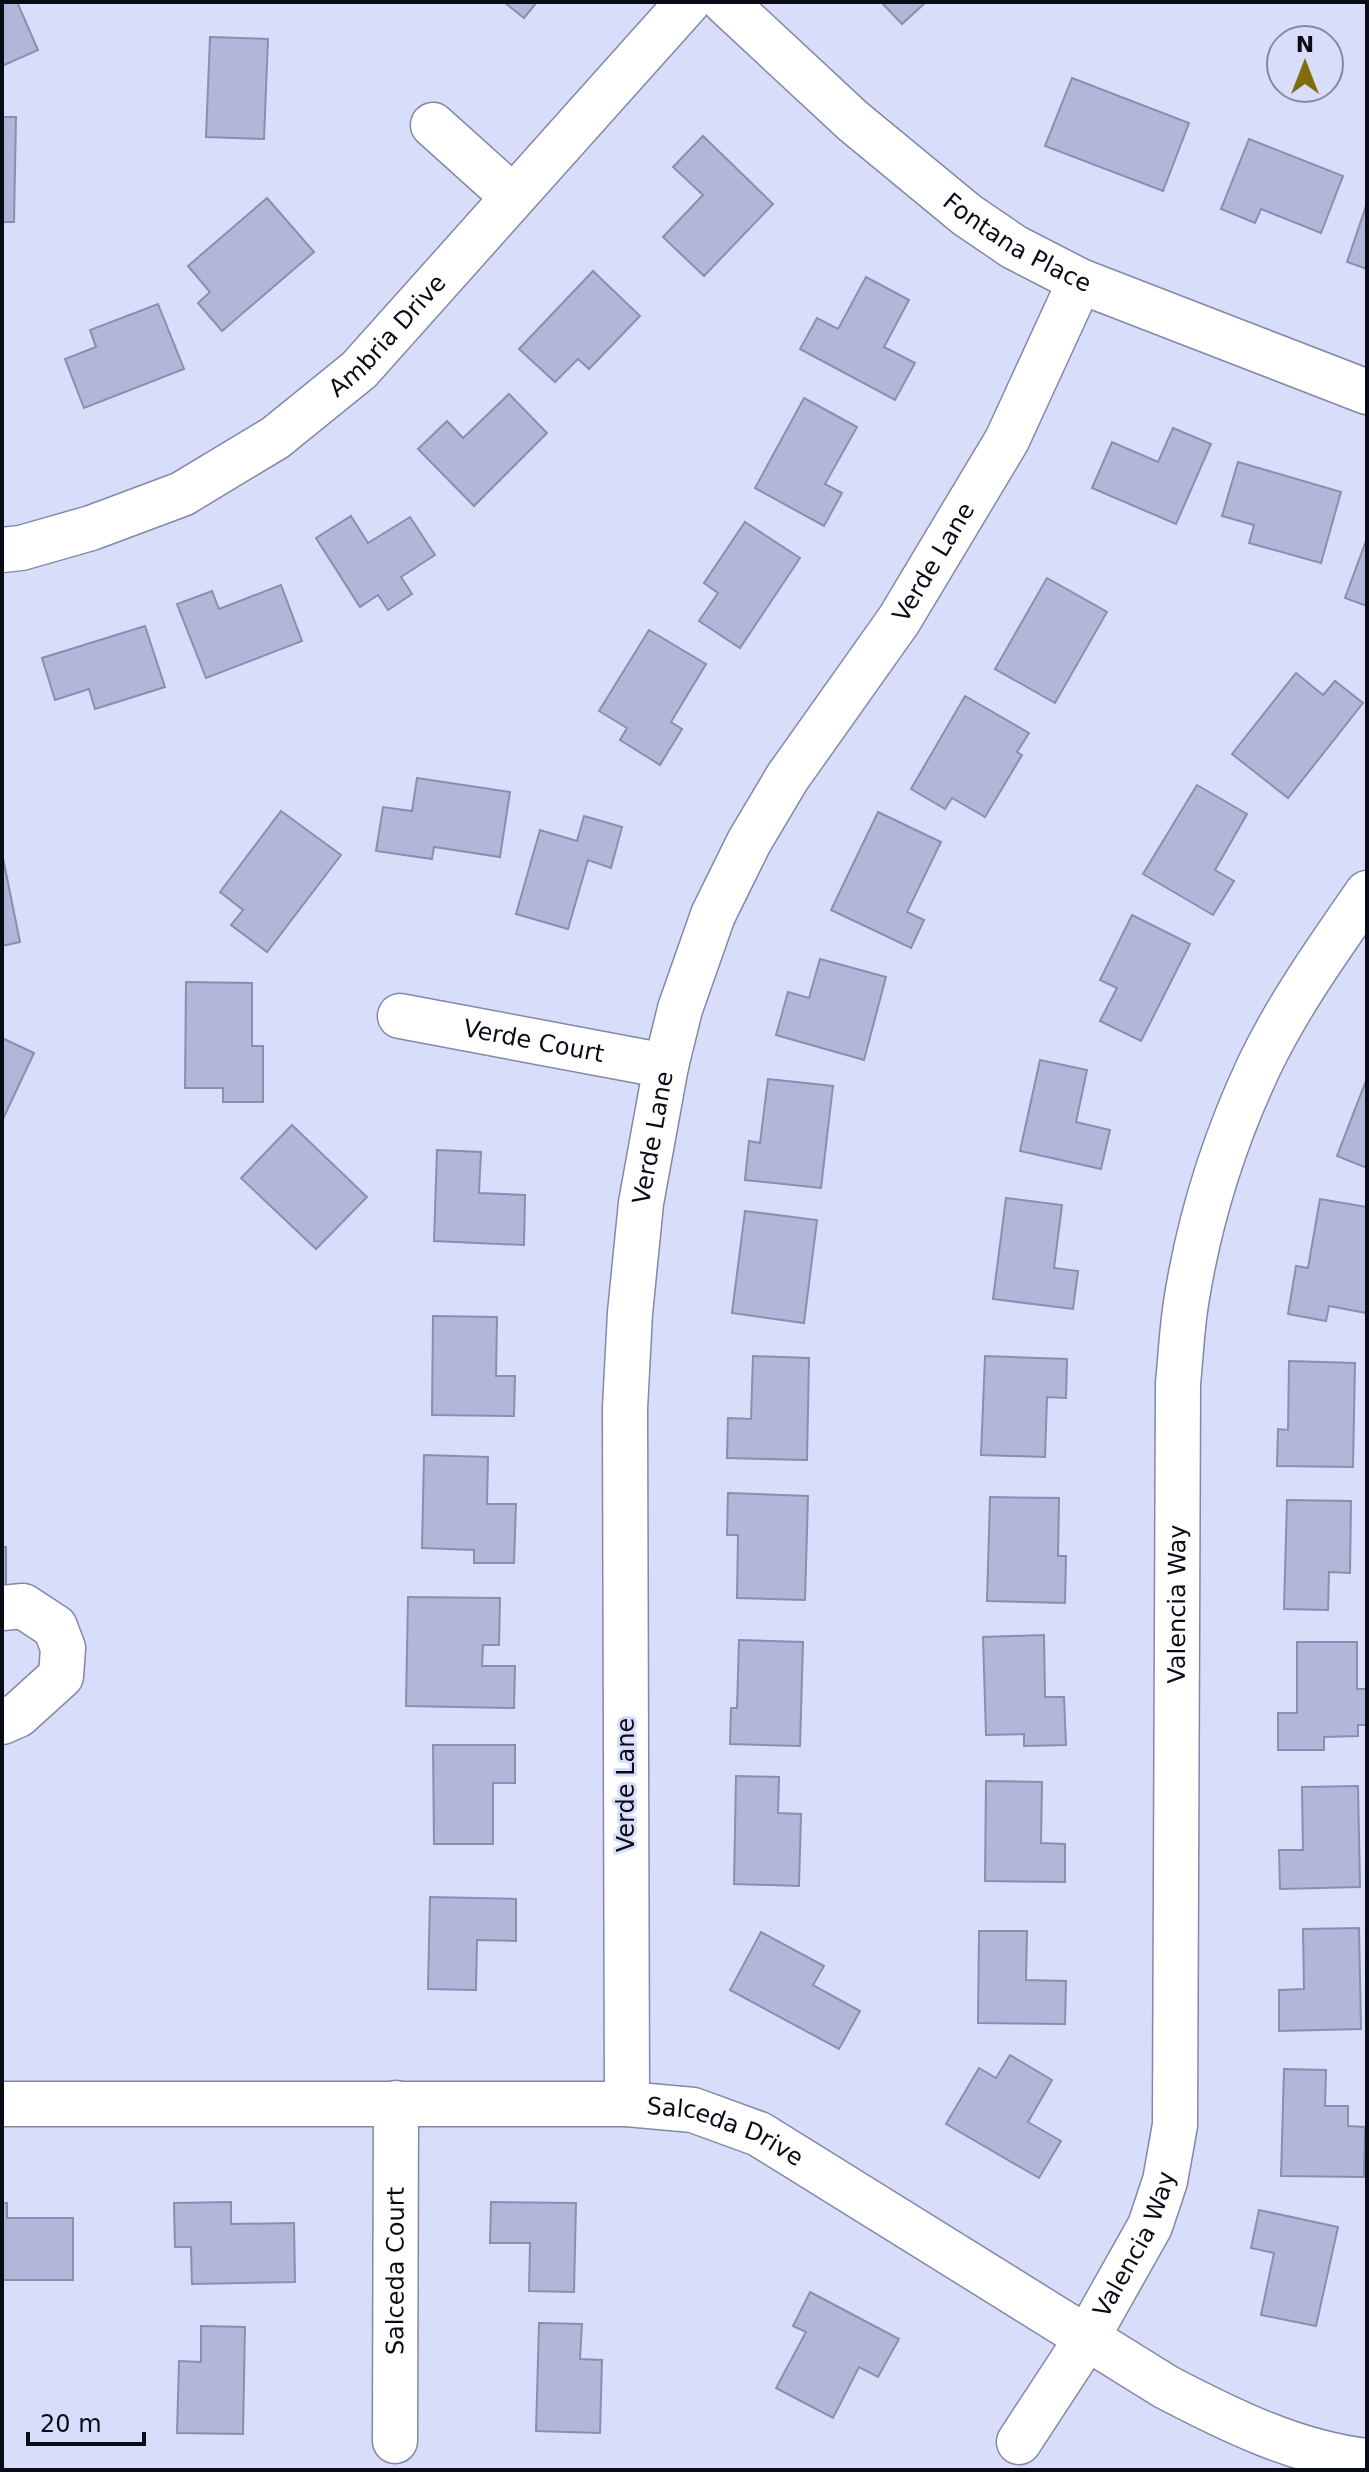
<svg xmlns="http://www.w3.org/2000/svg" width="1369" height="2472" viewBox="0 0 1369 2472" font-family="'DejaVu Sans',sans-serif">
  <style>
    .building { fill: #b1b7d9; stroke: #898faf; stroke-width: 2 }
    .lines { fill: none; stroke-linecap: round; stroke-linejoin: round }
    .minor-casing { stroke: #8388a9; stroke-width: 47 }
    .minor { stroke: #fff; stroke-width: 44 }
    .labels { text-anchor: middle; stroke-width: 6; stroke-linejoin: round; paint-order: stroke }
    .street-label { font-size: 24px; fill: #090b16; stroke: #d8ddf9 }
  </style>
  <rect width="100%" height="100%" fill="#d8ddf9"/>
  <g class="building">
    <path d="M 2,2 L 17,2 L 38,50 L 2,66 Z"/>
    <path d="M 504,2 L 537,2 L 524,18 Z"/>
    <path d="M 881,2 L 926,2 L 902,24 Z"/>
    <path d="M 210,37 L 268,39 L 264,139 L 206,137 Z"/>
    <path d="M 1072,78 L 1189,123 L 1163,191 L 1045,146 Z"/>
    <path d="M 2,117 L 16,117 L 14,222 L 2,222 Z"/>
    <path d="M 703,136 L 773,204 L 704,276 L 663,237 L 703,195 L 673,167 Z"/>
    <path d="M 1249,139 L 1343,176 L 1321,233 L 1261,209 L 1255,223 L 1221,209 Z"/>
    <path d="M 267,198 L 314,252 L 222,331 L 198,303 L 210,292 L 188,266 Z"/>
    <path d="M 1367,203 L 1367,269 L 1347,262 Z"/>
    <path d="M 593,271 L 640,316 L 589,369 L 578,359 L 555,382 L 519,349 Z"/>
    <path d="M 866,277 L 909,300 L 884,347 L 915,363 L 895,400 L 800,349 L 817,318 L 838,329 Z"/>
    <path d="M 158,304 L 184,369 L 84,408 L 65,359 L 96,347 L 90,330 Z"/>
    <path d="M 509,394 L 547,433 L 474,506 L 418,449 L 447,421 L 463,438 Z"/>
    <path d="M 804,398 L 857,427 L 825,484 L 842,493 L 824,526 L 755,488 Z"/>
    <path d="M 1173,428 L 1211,444 L 1176,524 L 1092,488 L 1112,442 L 1158,462 Z"/>
    <path d="M 1238,462 L 1341,492 L 1321,563 L 1249,543 L 1254,525 L 1222,516 Z"/>
    <path d="M 351,516 L 368,543 L 410,517 L 435,555 L 401,577 L 412,594 L 388,610 L 378,595 L 360,607 L 316,538 Z"/>
    <path d="M 745,522 L 800,558 L 740,648 L 699,621 L 718,593 L 704,583 Z"/>
    <path d="M 1367,538 L 1367,606 L 1345,598 Z"/>
    <path d="M 1047,578 L 1107,612 L 1055,703 L 995,669 Z"/>
    <path d="M 281,585 L 302,641 L 206,678 L 177,604 L 212,591 L 219,609 Z"/>
    <path d="M 145,626 L 165,687 L 95,709 L 89,689 L 55,700 L 42,658 Z"/>
    <path d="M 649,630 L 706,664 L 671,722 L 682,729 L 660,765 L 620,740 L 627,728 L 599,711 Z"/>
    <path d="M 1296,673 L 1323,695 L 1335,681 L 1363,703 L 1288,798 L 1232,754 Z"/>
    <path d="M 965,696 L 1029,733 L 1017,752 L 1022,755 L 985,817 L 952,798 L 945,809 L 911,789 Z"/>
    <path d="M 417,778 L 510,792 L 500,857 L 434,847 L 432,859 L 376,851 L 383,807 L 412,811 Z"/>
    <path d="M 1197,785 L 1247,814 L 1215,870 L 1234,881 L 1213,915 L 1143,874 Z"/>
    <path d="M 281,811 L 341,855 L 267,952 L 231,925 L 243,910 L 220,892 Z"/>
    <path d="M 878,812 L 941,842 L 907,912 L 924,920 L 911,948 L 831,910 Z"/>
    <path d="M 584,816 L 622,827 L 611,868 L 588,860 L 568,929 L 516,914 L 540,830 L 577,841 Z"/>
    <path d="M 2,853 L 20,942 L 2,946 Z"/>
    <path d="M 1132,915 L 1190,944 L 1141,1041 L 1100,1021 L 1117,988 L 1100,980 Z"/>
    <path d="M 820,959 L 886,977 L 864,1060 L 776,1035 L 788,992 L 809,998 Z"/>
    <path d="M 186,982 L 252,983 L 252,1046 L 263,1046 L 263,1102 L 223,1102 L 223,1088 L 185,1088 Z"/>
    <path d="M 2,1038 L 34,1053 L 2,1121 Z"/>
    <path d="M 1040,1060 L 1087,1070 L 1076,1122 L 1110,1130 L 1101,1169 L 1020,1151 Z"/>
    <path d="M 1367,1078 L 1367,1168 L 1337,1156 Z"/>
    <path d="M 768,1079 L 833,1086 L 821,1188 L 745,1180 L 749,1141 L 760,1143 Z"/>
    <path d="M 292,1125 L 367,1197 L 316,1249 L 241,1178 Z"/>
    <path d="M 437,1150 L 481,1152 L 479,1193 L 525,1195 L 524,1245 L 434,1241 Z"/>
    <path d="M 1006,1198 L 1062,1205 L 1054,1268 L 1078,1271 L 1073,1309 L 993,1299 Z"/>
    <path d="M 1320,1199 L 1367,1207 L 1366,1313 L 1329,1306 L 1326,1321 L 1288,1314 L 1296,1266 L 1308,1268 Z"/>
    <path d="M 745,1211 L 817,1220 L 804,1323 L 732,1313 Z"/>
    <path d="M 433,1316 L 497,1317 L 496,1376 L 515,1376 L 514,1416 L 432,1415 Z"/>
    <path d="M 753,1356 L 809,1358 L 807,1460 L 727,1458 L 728,1418 L 751,1419 Z"/>
    <path d="M 985,1356 L 1067,1359 L 1066,1398 L 1047,1397 L 1045,1457 L 981,1455 Z"/>
    <path d="M 1289,1361 L 1355,1363 L 1353,1467 L 1277,1466 L 1278,1429 L 1288,1430 Z"/>
    <path d="M 424,1455 L 488,1457 L 487,1504 L 516,1504 L 514,1563 L 474,1563 L 474,1550 L 422,1548 Z"/>
    <path d="M 728,1493 L 808,1496 L 805,1600 L 737,1598 L 738,1535 L 727,1535 Z"/>
    <path d="M 990,1497 L 1059,1498 L 1058,1556 L 1066,1556 L 1065,1603 L 987,1601 Z"/>
    <path d="M 1287,1500 L 1351,1501 L 1350,1573 L 1329,1572 L 1328,1610 L 1284,1609 Z"/>
    <rect x="2" y="1547" width="4" height="44"/>
    <path d="M 408,1597 L 500,1598 L 499,1645 L 483,1645 L 482,1666 L 515,1666 L 514,1708 L 406,1706 Z"/>
    <path d="M 1044,1635 L 1045,1697 L 1064,1697 L 1066,1745 L 1024,1746 L 1024,1734 L 986,1735 L 983,1637 Z"/>
    <path d="M 739,1640 L 803,1642 L 800,1746 L 730,1744 L 731,1708 L 737,1708 Z"/>
    <path d="M 1297,1642 L 1357,1642 L 1357,1689 L 1367,1689 L 1367,1725 L 1358,1725 L 1358,1736 L 1324,1737 L 1324,1750 L 1278,1750 L 1278,1713 L 1297,1713 Z"/>
    <path d="M 433,1745 L 515,1745 L 515,1783 L 493,1783 L 493,1844 L 434,1844 Z"/>
    <path d="M 736,1776 L 779,1777 L 778,1813 L 801,1814 L 799,1886 L 734,1884 Z"/>
    <path d="M 986,1781 L 1042,1782 L 1041,1843 L 1065,1844 L 1065,1882 L 985,1881 Z"/>
    <path d="M 1358,1786 L 1360,1887 L 1280,1889 L 1279,1850 L 1303,1850 L 1302,1787 Z"/>
    <path d="M 430,1897 L 516,1899 L 516,1941 L 477,1940 L 476,1990 L 428,1989 Z"/>
    <path d="M 1359,1928 L 1361,2029 L 1279,2031 L 1279,1990 L 1304,1989 L 1303,1929 Z"/>
    <path d="M 979,1931 L 1027,1931 L 1026,1980 L 1066,1981 L 1065,2024 L 978,2023 Z"/>
    <path d="M 761,1932 L 824,1966 L 813,1985 L 860,2011 L 839,2049 L 730,1990 Z"/>
    <path d="M 1010,2055 L 1052,2080 L 1028,2122 L 1061,2141 L 1039,2178 L 946,2124 L 979,2068 L 996,2078 Z"/>
    <path d="M 1284,2069 L 1326,2070 L 1325,2106 L 1348,2106 L 1348,2126 L 1365,2127 L 1364,2177 L 1281,2176 Z"/>
    <path d="M 231,2202 L 231,2224 L 294,2223 L 295,2282 L 192,2284 L 191,2247 L 175,2247 L 174,2203 Z"/>
    <path d="M 491,2202 L 576,2203 L 574,2292 L 529,2291 L 530,2243 L 490,2243 Z"/>
    <path d="M 2,2203 L 7,2203 L 7,2218 L 73,2218 L 73,2280 L 2,2280 Z"/>
    <path d="M 1259,2210 L 1338,2227 L 1316,2326 L 1261,2315 L 1274,2253 L 1251,2248 Z"/>
    <path d="M 810,2292 L 899,2339 L 878,2377 L 859,2367 L 833,2418 L 776,2388 L 806,2332 L 793,2326 Z"/>
    <path d="M 539,2323 L 582,2324 L 580,2359 L 602,2360 L 600,2433 L 536,2431 Z"/>
    <path d="M 201,2326 L 245,2327 L 243,2434 L 177,2433 L 179,2361 L 201,2362 Z"/>
  </g>
  <g class="lines">
    <defs>
      <g id="minor">
        <path id="s1" d="M 725,2 L 853,121 L 967,215 L 1014,247 L 1080,281 L 1367,392"/>
        <path d="M 433,125 L 513,197"/>
        <path id="s2" d="M 2,550 L 21,548 L 91,528 L 182,494 L 275,438 L 359,370 L 688,2"/>
        <path id="s3" d="M 400,1016 L 666,1066"/>
        <path d="M 2,1608 L 23,1606 L 55,1627 L 63,1648 L 61,1676 L 18,1715 L 2,1722"/>
        <path id="s4" d="M 2,2104 L 627,2104 L 693,2110 L 759,2134 L 1166,2387 C 1229,2420 1296,2453 1367,2461"/>
        <path id="s5" d="M 627,2104 L 625,1408 L 630,1313 L 641,1203 L 666,1066 L 680,1009 L 713,915 L 749,842 L 787,778 L 899,620 L 1007,440 L 1080,281"/>
        <path id="s6" d="M 395,2441 L 396,2103"/>
        <path id="s7" d="M 1019,2442 L 1087,2338 L 1150,2226 L 1165,2181 L 1175,2125 L 1178,1383 C 1181,1354 1182,1325 1187,1297 C 1200,1217 1225,1138 1260,1064 C 1289,1004 1329,948 1367,893"/>
      </g>
    </defs>
    <use href="#minor" class="minor-casing"/>
    <use href="#minor" class="minor"/>
  </g>
  <g class="labels">
    <g class="street-label">
      <text dy="8" stroke="none"><textPath href="#s1" startOffset="380">Fontana Place</textPath></text>
      <text dy="8" stroke="none"><textPath href="#s2" startOffset="450">Ambria Drive</textPath></text>
      <text dy="8" stroke="none"><textPath href="#s5" startOffset="1616">Verde Lane</textPath></text>
      <text dy="8" stroke="none"><textPath href="#s3" startOffset="136">Verde Court</textPath></text>
      <text dy="8" stroke="none"><textPath href="#s5" startOffset="968">Verde Lane</textPath></text>
      <text dy="8" stroke="none"><textPath href="#s7" startOffset="878">Valencia Way</textPath></text>
      <text transform="translate(626 1785) rotate(-90)" y="8">Verde Lane</text>
      <text dy="8" stroke="none"><textPath href="#s4" startOffset="728">Salceda Drive</textPath></text>
      <text dy="8" stroke="none"><textPath href="#s7" startOffset="230">Valencia Way</textPath></text>
      <text dy="8" stroke="none"><textPath href="#s6" startOffset="170">Salceda Court</textPath></text>
    </g>
  </g>
  <rect width="1369" height="2472" fill="none" stroke="#090b16" stroke-width="8"/>
  <g transform="translate(1305 64)"><circle r="38" fill="#d8ddf9" stroke="#85899e" stroke-width="2"/>
  <path d="M0-6L14 30L0 20L-14 30Z" fill="#806e0c"/>
  <text y="-12" font-size="22" font-weight="bold" text-anchor="middle" fill="#090b16">N</text>
  </g>
  <path d="M28 2432v12h116v-12" fill="none" stroke="#090b16" stroke-width="4"/>
  <text x="40" y="2432" font-size="24" fill="#090b16" stroke="#d8ddf9" stroke-width="6" paint-order="stroke">20 m</text>
</svg>
